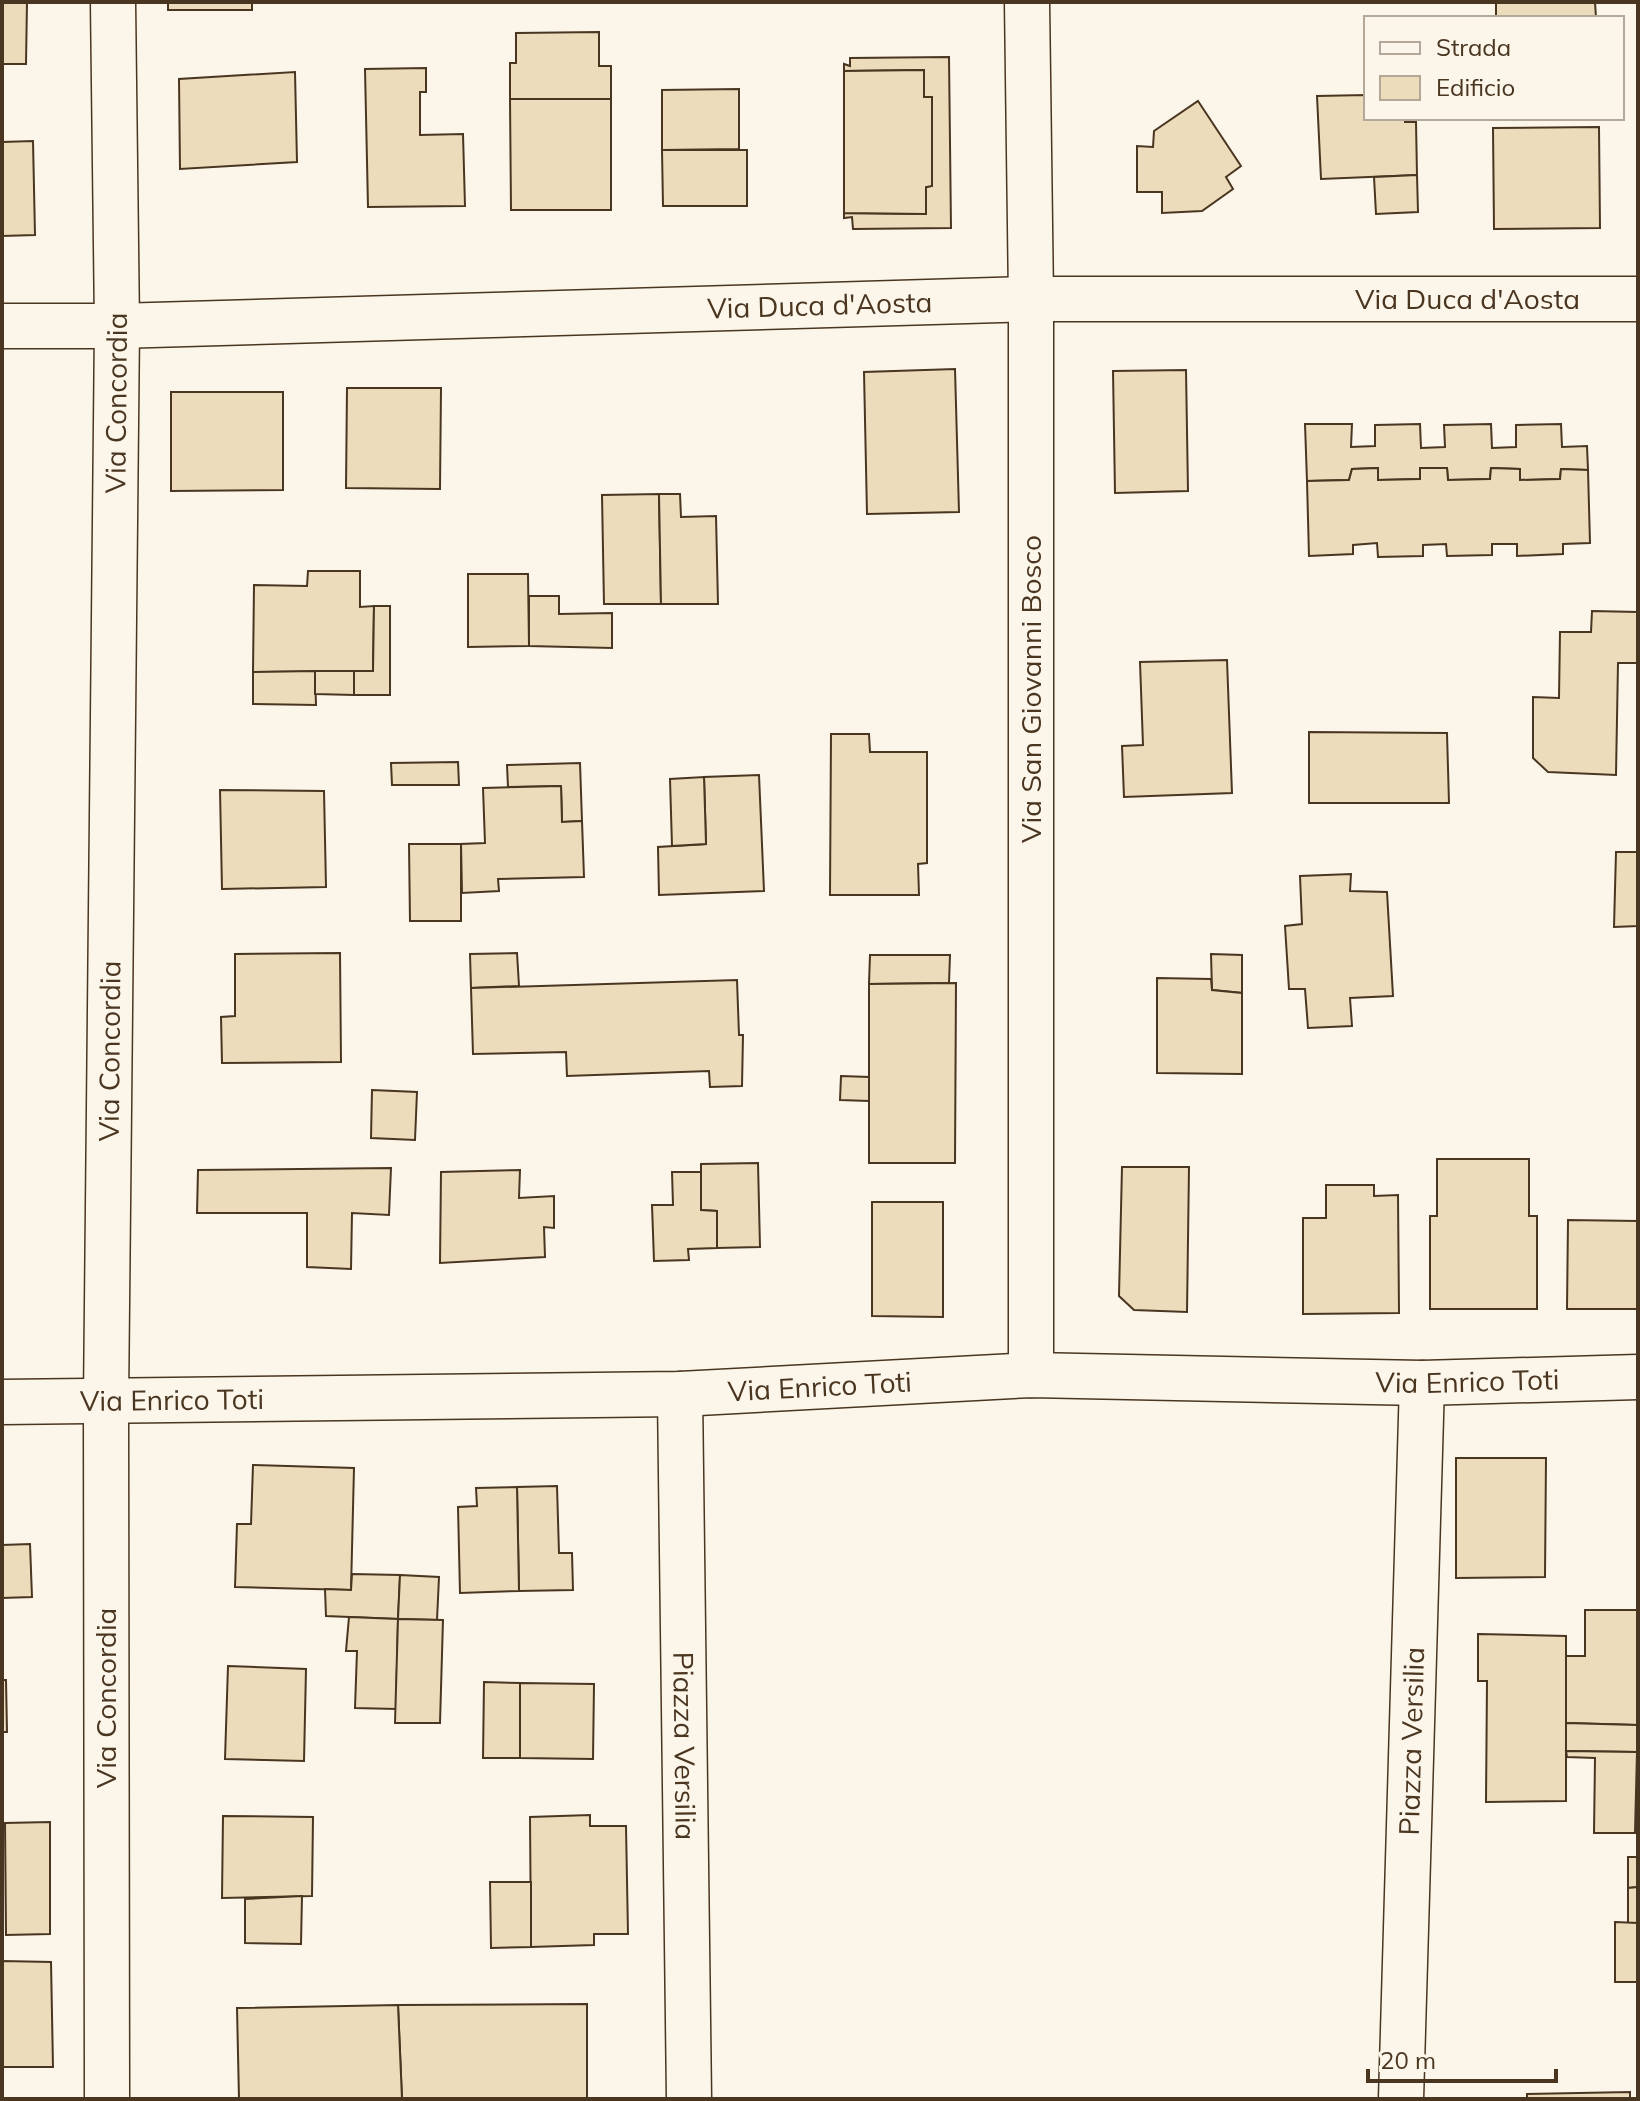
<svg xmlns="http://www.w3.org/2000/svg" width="1640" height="2101" viewBox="0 0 1640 2101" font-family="Mulish,sans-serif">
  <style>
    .building { fill: #ecdcbc; stroke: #4a3520; stroke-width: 2 }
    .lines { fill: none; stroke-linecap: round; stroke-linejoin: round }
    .street-casing { stroke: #4a3520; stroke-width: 47 }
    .street { stroke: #fbf6e9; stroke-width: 44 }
    .labels { text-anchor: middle; stroke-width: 6; stroke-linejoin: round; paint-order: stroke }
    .street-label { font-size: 28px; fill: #4a3520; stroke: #fbf6e9 }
  </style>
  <rect width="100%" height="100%" fill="#fbf6e9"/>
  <g class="building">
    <path d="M 2,2 L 27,2 L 26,64 L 2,64 Z"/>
    <rect x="168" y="2" width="84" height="8"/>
    <path d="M 1496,2 L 1595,2 L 1596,18 L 1496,18 Z"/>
    <path d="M 599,32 L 599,66 L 611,66 L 611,99 L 510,99 L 510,63 L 516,63 L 516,33 Z"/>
    <path d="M 949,57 L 951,228 L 853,229 L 852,217 L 844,218 L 844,213 L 926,214 L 926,187 L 932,186 L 932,97 L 924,97 L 924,70 L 844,71 L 844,64 L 850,66 L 850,58 Z"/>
    <path d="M 426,68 L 426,92 L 420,92 L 420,135 L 463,134 L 465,206 L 368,207 L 365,69 Z"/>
    <path d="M 924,70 L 924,97 L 932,97 L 932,186 L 926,187 L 926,214 L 844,213 L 844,71 Z"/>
    <path d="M 295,72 L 297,162 L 180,169 L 179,79 Z"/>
    <path d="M 739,89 L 739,149 L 662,150 L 662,90 Z"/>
    <path d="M 1366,95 L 1366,118 L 1405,118 L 1405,122 L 1416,122 L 1417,175 L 1321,179 L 1317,96 Z"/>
    <path d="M 510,99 L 611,99 L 611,210 L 511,210 Z"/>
    <path d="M 1198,101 L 1241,166 L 1226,177 L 1233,189 L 1202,211 L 1162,213 L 1162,192 L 1137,192 L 1137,146 L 1153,147 L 1154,131 Z"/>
    <path d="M 1599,127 L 1600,228 L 1494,229 L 1493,128 Z"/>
    <path d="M 33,141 L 35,235 L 2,236 L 2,142 Z"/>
    <path d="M 662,150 L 747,150 L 747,206 L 663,206 Z"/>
    <path d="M 1417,175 L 1418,212 L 1376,214 L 1374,177 Z"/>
    <path d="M 955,369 L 959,512 L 867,514 L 864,372 Z"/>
    <path d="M 1186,370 L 1188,491 L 1115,493 L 1113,371 Z"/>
    <path d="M 347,388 L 441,388 L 440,489 L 346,488 Z"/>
    <path d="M 171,392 L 283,392 L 283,490 L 171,491 Z"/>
    <path d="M 1305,424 L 1352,424 L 1351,447 L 1375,446 L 1375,425 L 1420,424 L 1421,448 L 1445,447 L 1444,425 L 1491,424 L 1492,448 L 1516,447 L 1516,425 L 1561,424 L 1562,447 L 1587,446 L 1588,470 L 1561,469 L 1560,479 L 1520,480 L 1520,469 L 1491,468 L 1490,479 L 1448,480 L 1447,468 L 1420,468 L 1420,479 L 1378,480 L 1378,468 L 1352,469 L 1349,480 L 1307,481 Z"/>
    <path d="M 1378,468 L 1378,480 L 1420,479 L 1420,468 L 1447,468 L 1448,480 L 1490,479 L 1491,468 L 1520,469 L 1520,480 L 1560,479 L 1561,469 L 1588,470 L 1590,543 L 1563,544 L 1563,554 L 1517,556 L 1517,544 L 1492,544 L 1492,555 L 1447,556 L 1446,544 L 1423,545 L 1423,556 L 1378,557 L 1377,543 L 1353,545 L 1353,554 L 1309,556 L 1307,481 L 1349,480 L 1352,469 Z"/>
    <path d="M 659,494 L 661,604 L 604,604 L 602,495 Z"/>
    <path d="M 659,494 L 680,494 L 681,517 L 716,516 L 718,604 L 661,604 Z"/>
    <path d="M 308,571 L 360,571 L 360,607 L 374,606 L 373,671 L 253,672 L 254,585 L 307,586 Z"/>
    <path d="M 468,574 L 528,574 L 529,646 L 468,647 Z"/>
    <path d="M 529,596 L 559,596 L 559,614 L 612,613 L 612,648 L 529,646 Z"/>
    <path d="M 374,606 L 390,606 L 390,695 L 354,695 L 354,671 L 373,671 Z"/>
    <path d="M 1592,611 L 1638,612 L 1638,663 L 1618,663 L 1616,775 L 1548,772 L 1533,758 L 1533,697 L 1559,698 L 1560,632 L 1591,632 Z"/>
    <path d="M 1227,660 L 1232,793 L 1124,797 L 1122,746 L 1143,745 L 1140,662 Z"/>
    <path d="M 315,671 L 316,705 L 253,704 L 253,672 Z"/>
    <path d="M 315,671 L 354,671 L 354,695 L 315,694 Z"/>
    <path d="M 1309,732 L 1447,733 L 1449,803 L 1309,803 Z"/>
    <path d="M 831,734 L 869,734 L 870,752 L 927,752 L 927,863 L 918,864 L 919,895 L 830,895 Z"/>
    <path d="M 458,762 L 459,785 L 392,785 L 391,763 Z"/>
    <path d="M 580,763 L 582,821 L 562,822 L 561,786 L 508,787 L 507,765 Z"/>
    <path d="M 759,775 L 764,891 L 659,895 L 658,847 L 706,844 L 704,777 Z"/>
    <path d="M 704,777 L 706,844 L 672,846 L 670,779 Z"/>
    <path d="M 561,786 L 562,822 L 582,821 L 584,877 L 498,879 L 499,891 L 462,893 L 461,844 L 485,843 L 483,788 Z"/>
    <path d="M 220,790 L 324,791 L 326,887 L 222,889 Z"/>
    <path d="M 409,844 L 461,844 L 461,921 L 410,921 Z"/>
    <path d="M 1616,852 L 1638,852 L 1638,926 L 1614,927 Z"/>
    <path d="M 1351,874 L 1350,891 L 1387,892 L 1393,996 L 1350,998 L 1352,1026 L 1308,1028 L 1305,989 L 1289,989 L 1285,926 L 1302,924 L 1300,876 Z"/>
    <path d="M 340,953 L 341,1062 L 222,1063 L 221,1017 L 235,1016 L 235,954 Z"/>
    <path d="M 517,953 L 519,986 L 471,988 L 470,954 Z"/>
    <path d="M 1211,954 L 1242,955 L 1242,993 L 1212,990 Z"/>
    <path d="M 870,955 L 950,955 L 949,983 L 869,984 Z"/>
    <path d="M 1157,978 L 1211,979 L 1212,990 L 1242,993 L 1242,1074 L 1157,1073 Z"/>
    <path d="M 737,980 L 739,1035 L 743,1035 L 742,1086 L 710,1087 L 709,1071 L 567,1076 L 566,1052 L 473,1054 L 471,988 Z"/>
    <path d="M 956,983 L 955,1163 L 869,1163 L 869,984 Z"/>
    <path d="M 841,1076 L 869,1077 L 869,1101 L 840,1100 Z"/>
    <path d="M 372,1090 L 417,1092 L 415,1140 L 371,1138 Z"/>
    <path d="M 1437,1159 L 1529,1159 L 1529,1216 L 1537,1216 L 1537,1309 L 1430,1309 L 1430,1216 L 1437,1216 Z"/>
    <path d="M 758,1163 L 760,1247 L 717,1248 L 717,1211 L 701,1210 L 701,1164 Z"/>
    <path d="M 1122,1167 L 1189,1167 L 1187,1312 L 1134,1310 L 1119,1296 Z"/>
    <path d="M 391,1168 L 389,1215 L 352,1213 L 351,1269 L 307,1267 L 307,1213 L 197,1213 L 198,1170 Z"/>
    <path d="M 520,1170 L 519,1198 L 554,1196 L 554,1228 L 544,1227 L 545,1257 L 440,1263 L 441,1172 Z"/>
    <path d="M 672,1172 L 701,1172 L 701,1210 L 717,1211 L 717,1248 L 688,1249 L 689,1260 L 654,1261 L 652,1205 L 673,1205 Z"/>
    <path d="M 1326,1185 L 1374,1185 L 1374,1196 L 1398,1195 L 1399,1313 L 1303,1314 L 1303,1218 L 1326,1218 Z"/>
    <path d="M 872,1202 L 943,1202 L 943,1317 L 872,1316 Z"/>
    <path d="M 1568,1220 L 1638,1221 L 1638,1309 L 1567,1309 Z"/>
    <path d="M 1456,1458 L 1546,1458 L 1545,1577 L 1456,1578 Z"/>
    <path d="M 253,1465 L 354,1468 L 351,1590 L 235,1587 L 237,1524 L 251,1524 Z"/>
    <path d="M 557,1486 L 559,1553 L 572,1553 L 573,1590 L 519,1591 L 517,1487 Z"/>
    <path d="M 517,1487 L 519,1591 L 460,1593 L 458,1507 L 477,1506 L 476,1488 Z"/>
    <path d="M 30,1544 L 32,1597 L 2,1598 L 2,1545 Z"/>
    <path d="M 352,1574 L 400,1575 L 398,1619 L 326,1616 L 325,1589 L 351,1590 Z"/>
    <path d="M 400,1575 L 439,1577 L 437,1620 L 398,1619 Z"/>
    <path d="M 1585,1610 L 1638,1610 L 1637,1725 L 1566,1723 L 1566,1656 L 1585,1656 Z"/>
    <path d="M 349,1617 L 398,1619 L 396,1709 L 355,1708 L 357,1651 L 346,1651 Z"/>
    <path d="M 398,1619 L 443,1620 L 440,1723 L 395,1723 Z"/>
    <path d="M 1478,1634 L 1566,1636 L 1566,1801 L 1486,1802 L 1487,1681 L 1478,1681 Z"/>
    <path d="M 228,1666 L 306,1669 L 304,1761 L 225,1759 Z"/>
    <path d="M 2,1680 L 6,1680 L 7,1732 L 2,1732 Z"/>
    <path d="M 484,1682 L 520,1683 L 520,1758 L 483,1758 Z"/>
    <path d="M 520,1683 L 594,1684 L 593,1759 L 520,1758 Z"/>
    <path d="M 1638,1705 L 1638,1770 L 1636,1770 Z"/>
    <path d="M 1566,1723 L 1637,1725 L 1637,1752 L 1566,1751 Z"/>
    <path d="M 1566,1751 L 1637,1752 L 1635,1833 L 1594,1833 L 1595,1758 L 1567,1757 Z"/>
    <path d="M 590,1815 L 590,1826 L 626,1826 L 628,1934 L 594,1934 L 594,1945 L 531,1947 L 530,1817 Z"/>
    <path d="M 223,1816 L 313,1817 L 312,1896 L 222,1898 Z"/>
    <path d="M 50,1822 L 50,1934 L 6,1935 L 5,1823 Z"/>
    <path d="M 1628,1857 L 1638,1857 L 1638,1887 L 1628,1888 Z"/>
    <path d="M 490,1882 L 531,1882 L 531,1947 L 491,1948 Z"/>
    <path d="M 1638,1887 L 1638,1923 L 1628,1923 L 1628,1888 Z"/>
    <path d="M 302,1896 L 301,1944 L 245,1943 L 245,1899 Z"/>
    <path d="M 1615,1922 L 1638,1923 L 1638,1982 L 1615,1982 Z"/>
    <path d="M 2,1961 L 51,1962 L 53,2067 L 2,2067 Z"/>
    <path d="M 587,2004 L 587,2099 L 402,2099 L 398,2005 Z"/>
    <path d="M 398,2005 L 402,2099 L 239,2099 L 237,2008 Z"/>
    <path d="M 1630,2092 L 1630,2099 L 1527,2099 L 1527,2094 Z"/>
  </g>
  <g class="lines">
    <defs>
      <g id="street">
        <path d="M 1027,2 L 1031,299 L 1031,1375"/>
        <path id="s1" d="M 2,326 L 117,326 L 1031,299 L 1638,299"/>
        <path id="s2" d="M 680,1394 L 689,2099"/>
        <path id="s3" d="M 2,1402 L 680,1394 L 1031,1375 L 1422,1383 L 1638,1377"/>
        <path id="s4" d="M 107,2099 L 106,1402 L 117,326 L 113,2"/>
        <path id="s5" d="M 1401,2099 L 1422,1383"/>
      </g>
    </defs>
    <use href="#street" class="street-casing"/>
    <use href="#street" class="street"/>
  </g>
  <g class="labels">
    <g class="street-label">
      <text dy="10" stroke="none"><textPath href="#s1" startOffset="1466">Via Duca d'Aosta</textPath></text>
      <text dy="10" stroke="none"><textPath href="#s1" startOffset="818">Via Duca d'Aosta</textPath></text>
      <text dy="10" stroke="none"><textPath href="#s4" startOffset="1696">Via Concordia</textPath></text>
      <text transform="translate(1031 689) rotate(-90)" y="10">Via San Giovanni Bosco</text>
      <text dy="10" stroke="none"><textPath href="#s4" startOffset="1048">Via Concordia</textPath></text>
      <text dy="10" stroke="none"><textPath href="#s3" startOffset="1466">Via Enrico Toti</textPath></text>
      <text dy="10" stroke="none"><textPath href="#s3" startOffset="818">Via Enrico Toti</textPath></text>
      <text dy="10" stroke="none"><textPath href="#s3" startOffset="170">Via Enrico Toti</textPath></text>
      <text transform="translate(106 1698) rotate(-90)" y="10">Via Concordia</text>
      <text dy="10" stroke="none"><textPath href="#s5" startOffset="358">Piazza Versilia</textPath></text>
      <text dy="10" stroke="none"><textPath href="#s2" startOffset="352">Piazza Versilia</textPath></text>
    </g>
  </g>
  <rect width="1640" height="2101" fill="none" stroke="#4a3520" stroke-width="8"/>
  <rect x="1364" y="16" width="260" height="104" fill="#fbf6e9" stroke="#b4a999" stroke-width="2"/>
  <rect x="1380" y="42" width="40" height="12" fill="#fbf6e9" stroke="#b4a999" stroke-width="2"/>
  <text x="1436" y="56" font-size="24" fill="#4a3520">Strada</text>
  <rect x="1380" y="76" width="40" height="24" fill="#ecdcbc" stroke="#b4a999" stroke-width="2"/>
  <text x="1436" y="96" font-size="24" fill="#4a3520">Edificio</text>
  <path d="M1368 2069v12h188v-12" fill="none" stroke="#4a3520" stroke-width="4"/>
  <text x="1380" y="2069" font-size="24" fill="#4a3520" stroke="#fbf6e9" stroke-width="6" paint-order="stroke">20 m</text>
</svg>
